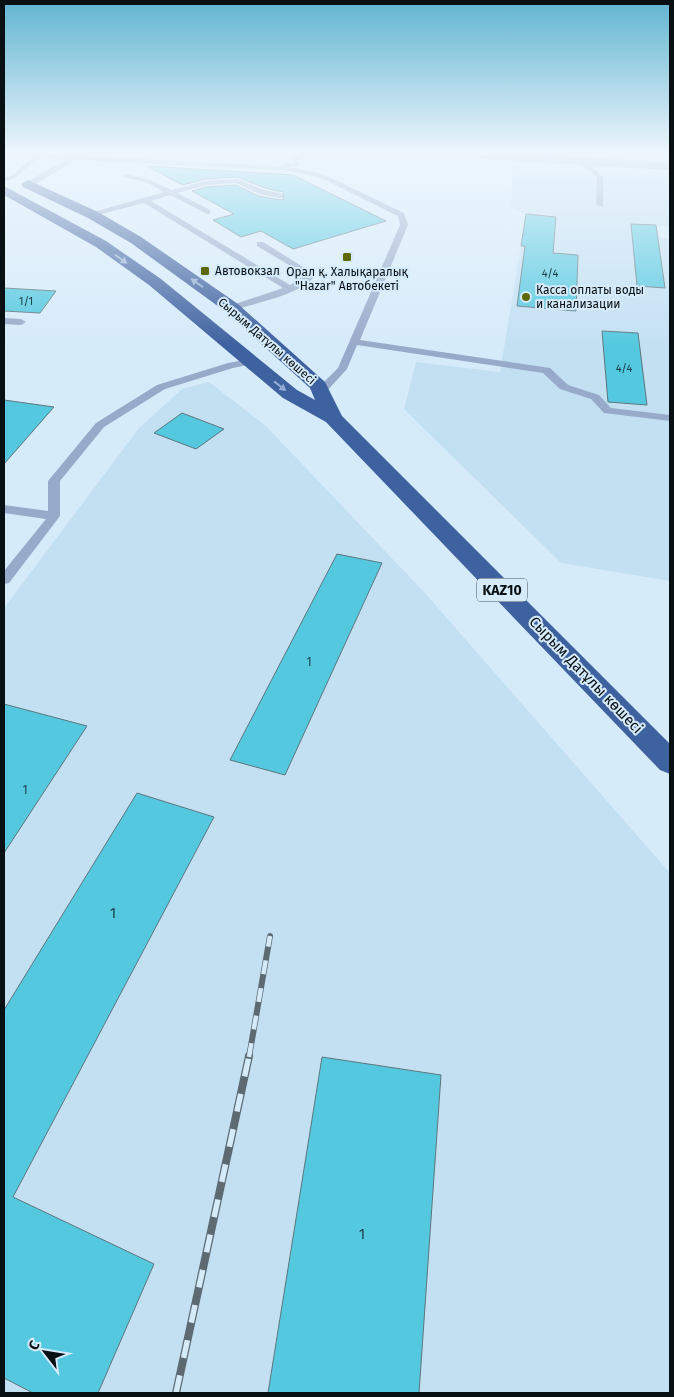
<svg xmlns="http://www.w3.org/2000/svg" width="674" height="1397" viewBox="0 0 674 1397" font-family="'Fira Sans',sans-serif">
  <style>
    .built { fill: #c3e0f3 }
    .building { fill: #54c8df; stroke: #5d767c }
    .lines { fill: none; stroke-linecap: round; stroke-linejoin: round }
    .lane { fill: #98aac9; fill-rule: evenodd }
    .street { fill: #98aac9; fill-rule: evenodd }
    .highway { fill: #3e619f; fill-rule: evenodd }
    .rail-far1-casing { stroke: #5d6a72; stroke-width: 6 }
    .rail-casing { stroke: #5d6a72; stroke-width: 8 }
    .rail-far1 { stroke: #d6ebfa; stroke-width: 4.5; stroke-dasharray: 14; stroke-linecap: butt }
    .rail { stroke: #d6ebfa; stroke-width: 5.5; stroke-dasharray: 18; stroke-linecap: butt }
    .oneway { fill: #92add1 }
    .poi-dot { fill: #5d6608; stroke: #d6ebfa; stroke-width: 2 }
    .labels { text-anchor: middle; stroke-width: 4; stroke-linejoin: round; paint-order: stroke }
    .far-number-label { font-size: 11px; fill: #1b3e47 }
    .far-poi-label { font-size: 12px; fill: #081014; stroke: #d6ebfa; text-anchor: start }
    .far-street-label { font-size: 12px; fill: #081014; stroke: #d6ebfa }
    .number-label { font-size: 12px; fill: #1b3e47 }
    .shield { fill: #d6ebfa; stroke: #465259; stroke-width: 1 }
    .shield-label { font-size: 14px; font-weight: bold; fill: #081014 }
    .street-label { font-size: 15px; fill: #081014; stroke: #d6ebfa }
    .near-number-label { font-size: 15px; fill: #1b3e47 }
  </style>
  <rect width="100%" height="100%" fill="#d6ebfa"/>
  <g class="built">
    <path d="M 463,151 L 670,151 L 670,227 L 656,226 L 659,237 L 670,239 L 670,581 L 561,563 L 404,409 L 416,362 L 500,372 L 526,215 L 511,207 L 513,153 Z"/>
    <path d="M 209,382 L 266,426 L 425,593 L 670,873 L 670,1393 L 4,1393 L 4,608 L 139,428 L 182,389 Z"/>
  </g>
  <g class="building">
    <path d="M 147,166 L 293,175 L 386,221 L 293,249 L 261,231 L 241,237 L 213,220 L 234,214 L 192,191 L 206,187 L 236,185 L 258,196 L 280,200 L 284,199 L 283,192 L 265,188 L 237,177 L 206,179 L 182,185 Z"/>
    <path d="M 526,214 L 556,217 L 553,253 L 578,255 L 576,311 L 517,306 L 525,246 L 521,246 Z"/>
    <path d="M 631,224 L 656,225 L 665,288 L 637,286 Z"/>
    <path d="M 4,288 L 56,291 L 40,313 L 4,311 Z"/>
    <path d="M 602,331 L 638,333 L 647,405 L 608,402 Z"/>
    <path d="M 4,400 L 54,407 L 4,464 Z"/>
    <path d="M 182,413 L 224,429 L 196,449 L 154,433 Z"/>
    <path d="M 337,554 L 382,563 L 285,775 L 230,760 Z"/>
    <path d="M 4,704 L 87,726 L 4,853 Z"/>
    <path d="M 137,793 L 214,817 L 13,1197 L 154,1264 L 98,1393 L 33,1393 L 4,1378 L 4,1010 Z"/>
    <path d="M 322,1057 L 441,1075 L 419,1393 L 268,1393 Z"/>
  </g>
  <g class="lines">
    <g class="lane">
      <path d="M 327,151 L 308,155 L 299,159 L 299,166 L 289,167 L 323,174 L 404,213 L 408,225 L 360,340 L 550,368 L 568,385 L 599,395 L 611,408 L 670,415 L 670,421 L 604,413 L 591,399 L 560,389 L 543,373 L 357,345 L 347,369 L 325,393 L 317,393 L 316,391 L 317,389 L 338,368 L 400,225 L 398,216 L 319,177 L 283,170 L 76,160 L 33,186 L 27,186 L 27,182 L 67,159 L 39,158 L 15,178 L 4,182 L 4,178 L 11,176 L 37,154 L 281,166 L 284,163 L 293,163 L 294,157 L 306,151 Z"/>
      <path d="M 354,151 L 513,156 L 516,158 L 513,160 L 357,153 Z"/>
      <path d="M 571,160 L 593,167 L 603,177 L 603,207 L 596,205 L 597,177 L 589,169 L 571,162 Z"/>
      <path d="M 127,174 L 152,181 L 172,190 L 206,181 L 237,179 L 264,190 L 283,194 L 283,198 L 280,198 L 259,194 L 236,183 L 206,185 L 177,193 L 210,210 L 210,214 L 207,214 L 170,195 L 151,201 L 290,285 L 306,275 L 257,246 L 257,242 L 263,242 L 316,275 C 298,296 261,301 235,310 L 229,310 L 229,306 L 283,288 L 144,203 L 90,217 L 90,213 L 164,192 L 148,183 L 125,177 L 124,176 Z"/>
      <path d="M 4,318 L 21,319 L 26,322 L 21,325 L 4,324 Z"/>
      <path d="M 249,359 L 252,360 L 252,364 L 233,368 L 165,389 L 104,427 L 60,481 L 60,516 L 9,583 L 4,584 L 4,571 L 46,519 L 4,513 L 4,505 L 48,511 L 48,481 L 96,423 L 157,385 L 228,363 Z"/>
    </g>
    <path class="street" d="M 513,154 L 670,162 L 670,170 L 509,161 L 507,158 L 509,155 Z"/>
    <path class="highway" d="M 28,180 L 98,212 L 141,237 L 238,304 L 325,382 L 342,416 L 670,744 L 670,774 L 660,770 L 326,422 L 283,398 L 149,285 L 96,247 L 4,195 L 4,186 L 106,241 L 161,279 L 297,390 L 315,400 L 310,388 L 226,312 L 131,243 L 88,218 L 23,187 L 21,184 Z"/>
    <defs>
      <path id="rail-far1" d="M 249,1057 L 270,936"/>
      <path id="rail" d="M 176,1393 L 249,1056"/>
    </defs>
    <use href="#rail-far1" class="rail-far1-casing"/>
    <use href="#rail" class="rail-casing"/>
    <use href="#rail-far1" class="rail-far1"/>
    <use href="#rail" class="rail"/>
  </g>
  <defs><path id="oneway-solid" d="M-6-.8H1V-3.2L6.5 0L1 3.2V.8H-6Z" transform="scale(1.25)"/></defs>
  <g class="oneway">
    <use href="#oneway-solid" transform="translate(121 259) rotate(35)"/>
    <use href="#oneway-solid" transform="translate(197 283) rotate(-145)"/>
    <use href="#oneway-solid" transform="translate(280 386) rotate(38)"/>
  </g>
  <linearGradient id="sky" x2="0" y2="1"><stop stop-color="#61b4d0"/><stop offset="0.44" stop-color="#edf6fd"/><stop offset="1" stop-color="#edf6fd" stop-opacity="0"/></linearGradient>
  <rect width="674" height="346" fill="url(#sky)"/>
  <g class="poi-dot">
    <rect x="342" y="252" width="10" height="10" rx="2.5"/>
    <rect x="200" y="266" width="10" height="10" rx="2.5"/>
    <circle cx="526" cy="297" r="5"/>
  </g>
  <g class="labels">
    <g class="far-number-label">
      <text x="550" y="277">4/4</text>
      <text x="26" y="305">1/1</text>
      <text x="624" y="372">4/4</text>
    </g>
    <g class="far-poi-label">
      <text x="215" y="275">Автовокзал</text>
      <text x="347" y="276" text-anchor="middle">Орал қ. Халықаралық<tspan x="347" dy="14">"Hazar" Автобекеті</tspan></text>
      <text x="536" y="294">Касса оплаты воды<tspan x="536" dy="14">и канализации</tspan></text>
    </g>
    <g class="far-street-label">
      <text transform="translate(267 341) rotate(41)" y="4">Сырым Датұлы көшесі</text>
    </g>
    <g class="number-label">
      <text x="309" y="666">1</text>
      <text x="25" y="794">1</text>
    </g>
    <rect class="shield" x="477" y="578.5" width="50" height="23" rx="4"/>
    <g class="shield-label">
      <text x="502" y="595">KAZ10</text>
    </g>
    <g class="street-label">
      <text transform="translate(586 675) rotate(46)" y="5">Сырым Датұлы көшесі</text>
    </g>
    <g class="near-number-label">
      <text x="113" y="918">1</text>
      <text x="362" y="1239">1</text>
    </g>
  </g>
  <rect width="674" height="1397" fill="none" stroke="#081014" stroke-width="10"/>
  <g transform="translate(45 1352) rotate(301)" stroke="#d6ebfa" stroke-width="4" paint-order="stroke">
  <path d="M0-4L9 19L0 12L-9 19Z" fill="#081014"/>
  <text y="-8" font-size="14" font-weight="bold" text-anchor="middle" fill="#081014">С</text>
  </g>
</svg>
